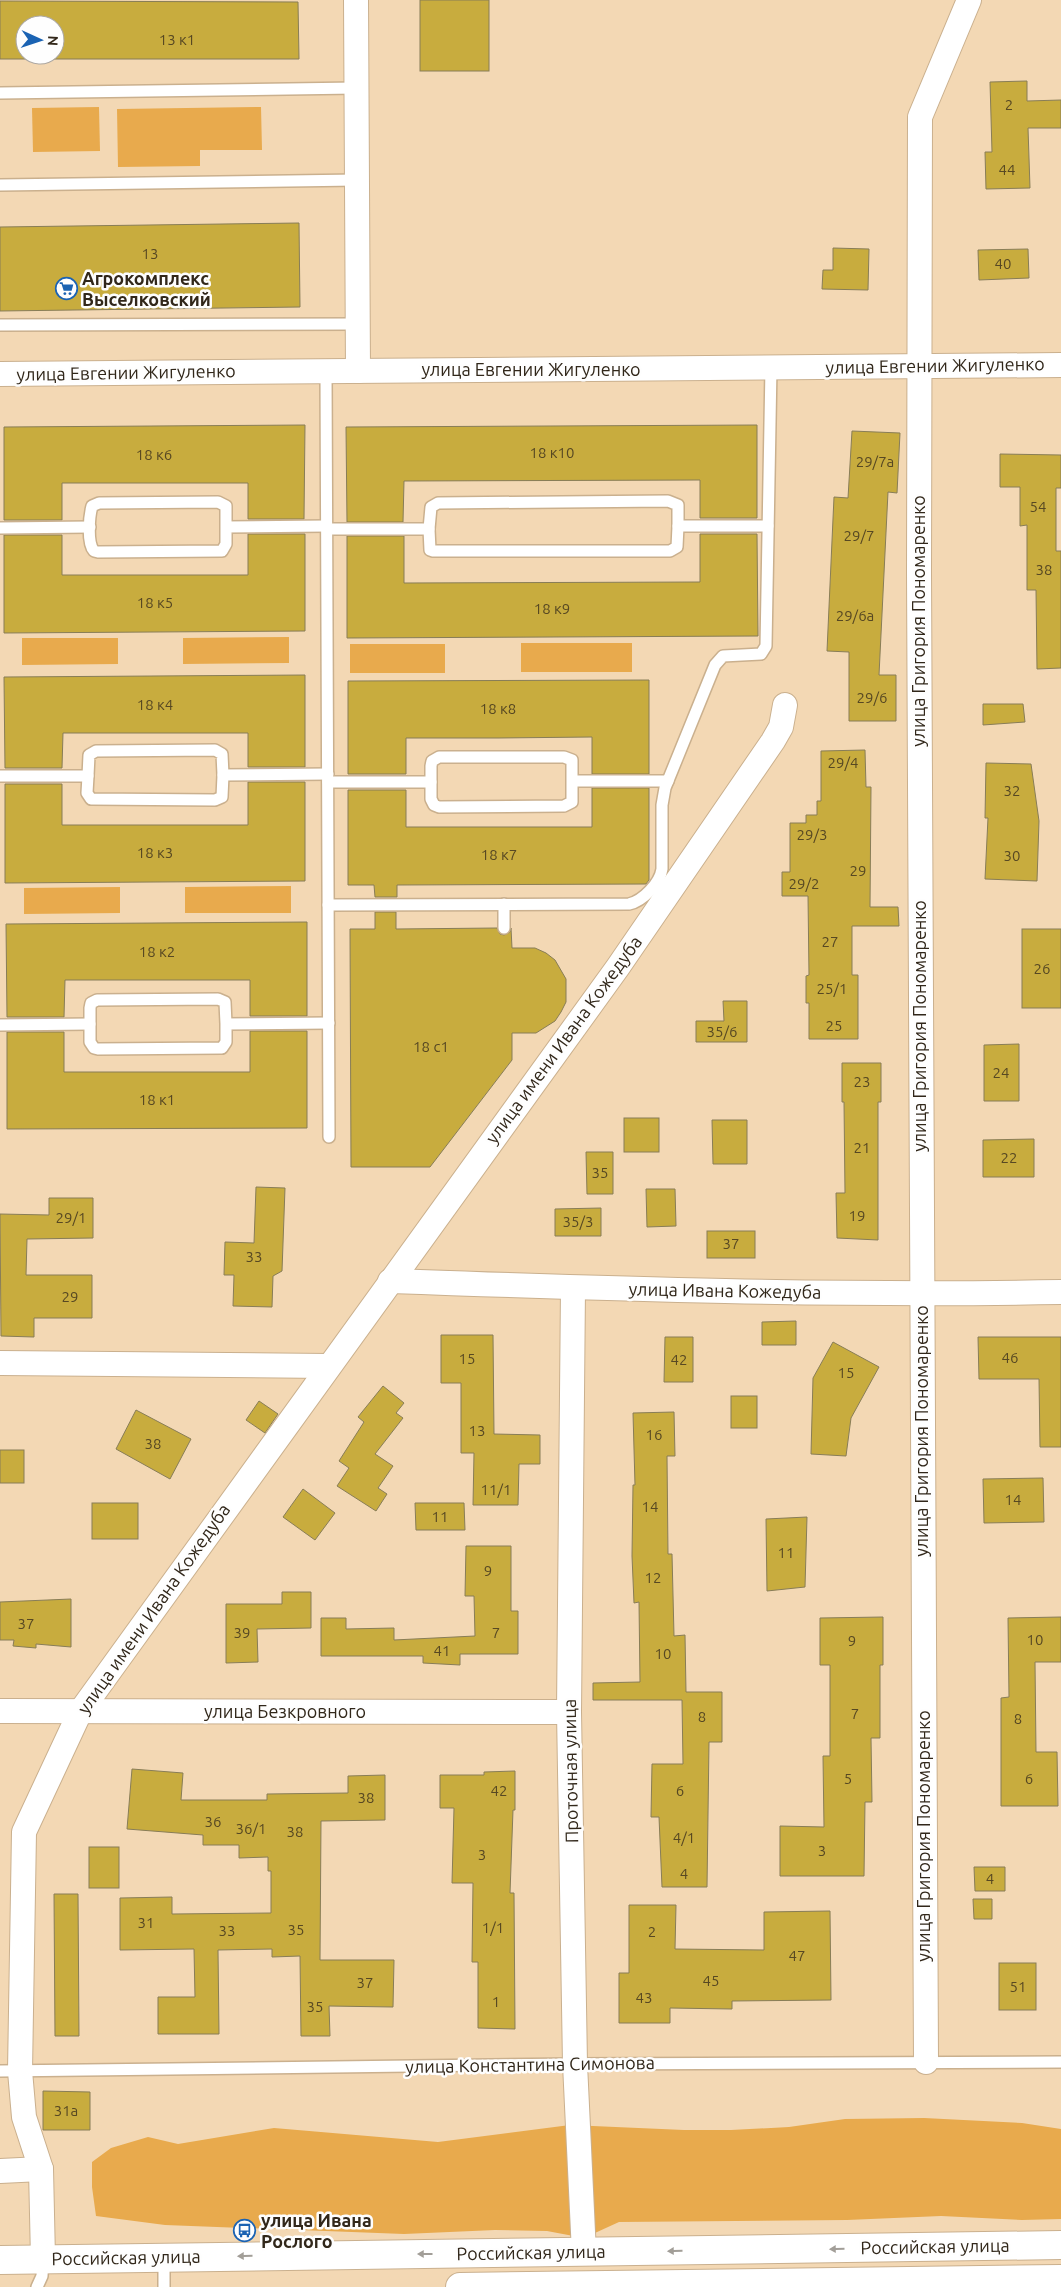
<svg xmlns="http://www.w3.org/2000/svg" width="1061" height="2287" viewBox="0 0 1061 2287" font-family="Ubuntu,sans-serif">
  <style>
    .green { fill: #e8aa4d }
    .building { fill: #c8ac3e; stroke: #887d57; fill-rule: evenodd }
    .lines { fill: none; stroke-linecap: round; stroke-linejoin: round }
    .service-casing { stroke: #cab08e; stroke-width: 14 }
    .minor-casing { stroke: #cab08e; stroke-width: 26 }
    .secondary-casing { stroke: #cab08e; stroke-width: 30 }
    .service { stroke: #fff; stroke-width: 11 }
    .minor { stroke: #fff; stroke-width: 24 }
    .secondary { stroke: #fff; stroke-width: 28 }
    .oneway { fill: #a29e98 }
    .labels { text-anchor: middle; stroke-width: 5; stroke-linejoin: round; paint-order: stroke }
    .number-label { font-size: 15px; fill: #574823 }
    .poi-label { font-size: 18px; font-weight: bold; fill: #31271a; stroke: #fefefe; text-anchor: start }
    .street-label { font-size: 18px; fill: #31271a; stroke: #fefefe }
  </style>
  <rect width="100%" height="100%" fill="#f3d8b4"/>
  <g class="green">
    <path d="M 99,107 L 100,151 L 33,152 L 32,108 Z"/>
    <path d="M 261,107 L 262,150 L 200,150 L 200,166 L 118,167 L 117,109 Z"/>
    <path d="M 289,637 L 289,663 L 183,664 L 183,638 Z"/>
    <path d="M 22,638 L 118,638 L 118,664 L 22,665 Z"/>
    <rect x="521" y="643" width="111" height="29"/>
    <rect x="350" y="644" width="95" height="29"/>
    <path d="M 291,886 L 291,913 L 185,913 L 185,887 Z"/>
    <path d="M 120,887 L 120,913 L 24,914 L 24,888 Z"/>
    <path d="M 924,2118 L 1022,2123 L 1061,2129 L 1061,2219 L 1022,2220 L 941,2216 L 847,2220 L 619,2222 L 584,2238 L 547,2231 L 495,2230 L 404,2234 L 165,2225 L 96,2216 L 92,2187 L 92,2162 L 111,2148 L 148,2137 L 178,2144 L 274,2128 L 438,2142 L 570,2125 L 684,2130 L 731,2130 L 789,2127 L 845,2119 Z"/>
  </g>
  <g class="building">
    <rect x="420" y="0" width="69" height="71"/>
    <path d="M 0,1 L 298,2 L 299,59 L 0,59 ZM 25,25 L 55,25 L 55,55 L 25,55 Z"/>
    <path d="M 1027,81 L 1027,101 L 1061,100 L 1061,128 L 1028,128 L 1030,188 L 986,189 L 985,152 L 992,152 L 990,82 Z"/>
    <path d="M 299,223 L 300,307 L 0,311 L 0,227 Z"/>
    <path d="M 833,248 L 869,249 L 868,290 L 822,289 L 823,270 L 833,270 Z"/>
    <path d="M 1028,249 L 1029,278 L 979,280 L 978,250 Z"/>
    <path d="M 305,425 L 304,519 L 248,519 L 248,483 L 62,483 L 62,520 L 4,520 L 4,427 Z"/>
    <path d="M 757,425 L 757,518 L 700,518 L 700,480 L 404,481 L 403,522 L 347,522 L 346,427 Z"/>
    <path d="M 852,431 L 900,433 L 897,493 L 888,492 L 879,675 L 896,675 L 896,721 L 849,721 L 849,652 L 827,651 L 834,497 L 848,498 Z"/>
    <path d="M 1000,454 L 1061,455 L 1061,488 L 1056,488 L 1056,551 L 1061,551 L 1061,668 L 1037,669 L 1036,590 L 1027,590 L 1027,525 L 1020,526 L 1020,487 L 1000,487 Z"/>
    <path d="M 248,534 L 305,534 L 305,631 L 4,633 L 4,535 L 62,535 L 62,575 L 248,575 Z"/>
    <path d="M 700,534 L 757,534 L 758,636 L 347,638 L 347,536 L 404,536 L 404,583 L 700,582 Z"/>
    <path d="M 305,675 L 305,767 L 248,767 L 248,733 L 63,733 L 62,768 L 5,768 L 4,677 Z"/>
    <path d="M 649,680 L 649,774 L 592,774 L 592,737 L 499,738 L 406,738 L 406,774 L 348,774 L 348,681 Z"/>
    <path d="M 983,704 L 1023,704 L 1025,722 L 983,725 Z"/>
    <path d="M 865,750 L 866,787 L 871,787 L 870,907 L 898,907 L 899,926 L 852,926 L 852,975 L 858,975 L 858,1039 L 809,1039 L 809,1003 L 806,1003 L 806,976 L 809,975 L 808,896 L 782,896 L 782,872 L 790,872 L 790,823 L 806,823 L 806,815 L 817,815 L 817,801 L 821,801 L 821,751 Z"/>
    <path d="M 986,763 L 1031,764 L 1039,821 L 1037,881 L 985,879 L 988,818 L 985,818 Z"/>
    <path d="M 248,782 L 305,782 L 305,881 L 5,883 L 5,784 L 62,784 L 62,825 L 248,825 Z"/>
    <path d="M 592,788 L 649,788 L 649,880 L 646,884 L 397,885 L 397,897 L 375,897 L 374,885 L 348,885 L 348,790 L 406,790 L 406,827 L 592,827 Z"/>
    <path d="M 375,912 L 396,912 L 396,929 L 497,928 L 500,934 L 504,935 L 510,932 L 511,928 L 512,948 L 535,948 L 546,953 L 555,960 L 566,979 L 566,1002 L 561,1012 L 555,1021 L 536,1033 L 512,1033 L 512,1060 L 430,1167 L 351,1167 L 350,929 L 375,929 Z"/>
    <path d="M 307,922 L 307,1016 L 250,1016 L 250,980 L 65,980 L 64,1017 L 7,1017 L 6,924 Z"/>
    <rect x="1022" y="929" width="39" height="79"/>
    <path d="M 723,1001 L 747,1001 L 747,1042 L 696,1042 L 696,1021 L 724,1021 Z"/>
    <path d="M 250,1031 L 307,1031 L 307,1128 L 7,1129 L 7,1032 L 64,1032 L 64,1072 L 250,1072 Z"/>
    <path d="M 1019,1044 L 1019,1101 L 984,1101 L 984,1045 Z"/>
    <path d="M 842,1063 L 881,1063 L 881,1102 L 878,1102 L 878,1240 L 837,1238 L 836,1193 L 845,1193 L 844,1102 L 842,1102 Z"/>
    <rect x="624" y="1118" width="35" height="34"/>
    <path d="M 712,1120 L 747,1120 L 747,1164 L 713,1164 Z"/>
    <path d="M 1034,1139 L 1034,1177 L 983,1177 L 983,1140 Z"/>
    <path d="M 586,1152 L 613,1152 L 613,1194 L 587,1194 Z"/>
    <path d="M 256,1187 L 285,1188 L 282,1271 L 273,1276 L 272,1307 L 233,1306 L 234,1275 L 224,1275 L 225,1242 L 254,1243 Z"/>
    <path d="M 646,1189 L 675,1189 L 676,1226 L 647,1227 Z"/>
    <path d="M 49,1198 L 93,1198 L 93,1238 L 27,1239 L 26,1275 L 92,1275 L 92,1318 L 34,1318 L 34,1337 L 1,1336 L 0,1214 L 49,1215 Z"/>
    <path d="M 601,1208 L 601,1236 L 555,1236 L 555,1209 Z"/>
    <rect x="707" y="1231" width="48" height="27"/>
    <path d="M 796,1321 L 796,1345 L 762,1345 L 762,1322 Z"/>
    <path d="M 441,1335 L 493,1335 L 494,1434 L 540,1435 L 540,1464 L 519,1464 L 518,1505 L 473,1505 L 474,1453 L 461,1453 L 461,1383 L 441,1383 Z"/>
    <path d="M 665,1337 L 693,1337 L 693,1382 L 664,1382 Z"/>
    <path d="M 978,1337 L 1061,1337 L 1061,1447 L 1040,1447 L 1039,1379 L 979,1379 Z"/>
    <path d="M 833,1342 L 879,1367 L 851,1418 L 846,1456 L 811,1454 L 813,1378 Z"/>
    <path d="M 383,1386 L 404,1403 L 396,1413 L 403,1418 L 375,1454 L 393,1466 L 378,1488 L 387,1494 L 376,1511 L 337,1486 L 349,1468 L 339,1461 L 364,1422 L 358,1417 Z"/>
    <rect x="731" y="1396" width="26" height="32"/>
    <path d="M 259,1401 L 278,1414 L 265,1433 L 246,1420 Z"/>
    <path d="M 136,1410 L 191,1439 L 170,1479 L 116,1449 Z"/>
    <path d="M 674,1412 L 675,1456 L 667,1456 L 668,1554 L 672,1554 L 674,1636 L 685,1635 L 686,1692 L 722,1692 L 722,1742 L 709,1742 L 707,1887 L 662,1887 L 659,1817 L 651,1817 L 652,1764 L 683,1764 L 682,1700 L 593,1700 L 593,1683 L 640,1682 L 639,1602 L 634,1603 L 632,1556 L 633,1485 L 635,1485 L 633,1413 Z"/>
    <rect x="0" y="1450" width="24" height="33"/>
    <path d="M 1043,1478 L 1044,1522 L 984,1523 L 983,1479 Z"/>
    <path d="M 303,1489 L 335,1513 L 315,1540 L 283,1517 Z"/>
    <rect x="92" y="1503" width="46" height="36"/>
    <path d="M 415,1503 L 464,1503 L 465,1530 L 416,1530 Z"/>
    <path d="M 807,1517 L 805,1587 L 767,1591 L 766,1519 Z"/>
    <path d="M 466,1546 L 511,1546 L 511,1611 L 518,1611 L 518,1654 L 460,1654 L 460,1665 L 423,1663 L 423,1656 L 321,1656 L 321,1618 L 346,1618 L 346,1629 L 394,1628 L 394,1640 L 475,1636 L 474,1596 L 465,1596 Z"/>
    <path d="M 282,1592 L 311,1592 L 311,1628 L 257,1629 L 258,1662 L 226,1663 L 226,1604 L 282,1604 Z"/>
    <path d="M 71,1599 L 71,1647 L 36,1644 L 36,1648 L 13,1646 L 14,1640 L 0,1640 L 0,1602 Z"/>
    <path d="M 883,1617 L 883,1665 L 880,1665 L 880,1738 L 871,1738 L 872,1802 L 865,1802 L 864,1876 L 780,1876 L 780,1826 L 824,1827 L 823,1756 L 830,1756 L 830,1665 L 820,1665 L 820,1618 Z"/>
    <path d="M 1061,1617 L 1061,1662 L 1035,1662 L 1036,1752 L 1057,1752 L 1058,1806 L 1001,1806 L 1001,1698 L 1009,1697 L 1008,1618 Z"/>
    <path d="M 132,1769 L 183,1773 L 181,1800 L 267,1800 L 267,1794 L 348,1793 L 348,1776 L 385,1775 L 385,1820 L 321,1821 L 320,1960 L 394,1960 L 393,2007 L 329,2006 L 330,2036 L 301,2036 L 300,1956 L 272,1957 L 272,1949 L 218,1950 L 219,2034 L 158,2034 L 158,1997 L 195,1997 L 194,1949 L 120,1950 L 120,1898 L 172,1897 L 172,1914 L 271,1913 L 271,1871 L 268,1871 L 268,1857 L 239,1858 L 239,1845 L 203,1845 L 203,1835 L 127,1829 Z"/>
    <path d="M 515,1771 L 515,1810 L 513,1810 L 510,1893 L 514,1893 L 515,2029 L 478,2028 L 478,1962 L 472,1962 L 473,1883 L 452,1883 L 454,1808 L 440,1808 L 440,1775 L 484,1775 L 484,1772 Z"/>
    <rect x="89" y="1847" width="30" height="41"/>
    <path d="M 974,1867 L 1005,1867 L 1005,1891 L 975,1891 Z"/>
    <path d="M 54,1894 L 78,1894 L 79,2036 L 55,2036 Z"/>
    <path d="M 973,1899 L 992,1899 L 992,1919 L 974,1919 Z"/>
    <path d="M 629,1905 L 676,1905 L 675,1949 L 764,1950 L 764,1912 L 830,1911 L 831,2000 L 732,2001 L 732,2009 L 670,2008 L 670,2023 L 619,2023 L 619,1973 L 629,1973 Z"/>
    <rect x="999" y="1963" width="37" height="47"/>
    <path d="M 43,2091 L 90,2092 L 90,2130 L 43,2130 Z"/>
  </g>
  <g class="lines">
    <defs>
      <g id="service">
        <path d="M 0,93 L 356,88"/>
        <path d="M 0,185 L 357,180"/>
        <path d="M 0,325 L 358,324"/>
        <path d="M 326,371 L 329,1137"/>
        <path d="M 226,527 L 226,544 L 222,551 L 98,552 L 94,551 C 87,543 89,517 92,506 L 99,503 L 218,502 L 226,506 L 226,527 L 327,526"/>
        <path d="M 0,528 L 90,527"/>
        <path d="M 327,529 L 429,529 L 431,507 L 438,503 L 668,501 L 678,505 L 678,526 L 768,526"/>
        <path d="M 429,529 L 430,550 L 433,551 L 670,551 L 677,547 L 678,526"/>
        <path d="M 0,776 L 88,776 L 89,755 L 96,751 L 215,750 L 222,754 L 223,775 L 328,774"/>
        <path d="M 88,776 L 87,793 L 91,799 L 215,800 L 222,797 L 223,775"/>
        <path d="M 572,781 L 572,802 L 564,806 L 439,807 L 434,805 L 431,799 L 431,766 L 432,761 L 439,757 L 564,757 L 572,760 L 572,781 L 668,781"/>
        <path d="M 328,782 L 431,782"/>
        <path d="M 328,905 L 629,904 C 643,901 660,883 662,869 L 662,805 L 665,788 L 715,665 L 723,656 L 761,654 L 766,646 L 771,367"/>
        <path d="M 504,928 L 504,904"/>
        <path d="M 226,1024 L 226,1042 L 222,1048 L 98,1049 L 94,1048 L 90,1042 L 90,1008 L 91,1003 L 97,1000 L 218,999 L 225,1002 L 226,1024 L 329,1023"/>
        <path d="M 0,1025 L 90,1024"/>
        <path d="M 0,2071 L 575,2064 L 1061,2062"/>
        <path d="M 37,2287 L 42,2276 L 43,2259"/>
        <path d="M 164,2287 L 164,2258"/>
      </g>
      <g id="minor">
        <path d="M 356,0 L 358,371"/>
        <path d="M 0,374 L 1061,365"/>
        <path d="M 390,1281 C 613,1289 837,1296 1061,1292"/>
        <path d="M 573,1288 L 569,1712 L 575,2064 L 584,2253"/>
        <path d="M 0,1363 L 328,1366"/>
        <path d="M 0,1711 L 569,1712"/>
        <path d="M 926,2062 L 919,572 L 920,117 L 969,0"/>
        <path d="M 0,2171 L 41,2169"/>
        <path d="M 43,2259 L 41,2169 L 24,2117 L 20,2071 L 24,1832 L 80,1712 L 618,967 L 773,741 L 781,727 L 785,705"/>
      </g>
      <g id="secondary">
        <path d="M 0,2260 L 1061,2245"/>
        <path d="M 460,2287 L 1061,2279"/>
      </g>
    </defs>
    <use href="#service" class="service-casing"/>
    <use href="#minor" class="minor-casing"/>
    <use href="#secondary" class="secondary-casing"/>
    <use href="#service" class="service"/>
    <use href="#minor" class="minor"/>
    <use href="#secondary" class="secondary"/>
  </g>
  <defs><path id="oneway-solid" d="M-6-.8H1V-3.2L6.5 0L1 3.2V.8H-6Z" transform="scale(1.25)"/></defs>
  <g class="oneway">
    <use href="#oneway-solid" transform="translate(837 2249) rotate(179)"/>
    <use href="#oneway-solid" transform="translate(675 2251) rotate(179)"/>
    <use href="#oneway-solid" transform="translate(425 2254) rotate(180)"/>
    <use href="#oneway-solid" transform="translate(245 2256) rotate(179)"/>
  </g>
  <defs>
    <symbol id="supermarket-ring" viewBox="-11 -11 22 22"><circle r="9.5" fill="#fefefe" stroke="#1b63b3" stroke-width="1.5"/><path d="M-6-5.5h2.5l.6 2H6L4.5 2H-2.5L-4.4-4H-6ZM-1.5 3.2a1.3 1.3 0 1 0 .1 0ZM3 3.2a1.3 1.3 0 1 0 .1 0Z" fill="#1b63b3"/></symbol>
    <symbol id="bus-ring" viewBox="-11 -11 22 22"><circle r="9.5" fill="#fefefe" stroke="#1b63b3" stroke-width="1.5"/><path d="M-5-6H5V4H4V6H2V4H-2V6H-4V4H-5ZM-3.5-4V0h7V-4ZM-3.5 1.2v1.5H-2V1.2ZM2 1.2v1.5H3.5V1.2Z" fill="#1b63b3"/></symbol>
  </defs>
  <g fill-rule="evenodd">
    <use href="#supermarket-ring" x="54" y="276" width="25" height="25"/>
    <use href="#bus-ring" x="232" y="2218" width="25" height="25"/>
  </g>
  <g class="labels">
    <g class="number-label">
      <text x="177" y="45">13 к1</text>
      <text x="1009" y="110">2</text>
      <text x="1007" y="175">44</text>
      <text x="150" y="259">13</text>
      <text x="1003" y="269">40</text>
      <text x="552" y="458">18 к10</text>
      <text x="154" y="460">18 к6</text>
      <text x="875" y="467">29/7а</text>
      <text x="1038" y="512">54</text>
      <text x="859" y="541">29/7</text>
      <text x="1044" y="575">38</text>
      <text x="155" y="608">18 к5</text>
      <text x="552" y="614">18 к9</text>
      <text x="855" y="621">29/6а</text>
      <text x="872" y="703">29/6</text>
      <text x="155" y="710">18 к4</text>
      <text x="498" y="714">18 к8</text>
      <text x="843" y="768">29/4</text>
      <text x="1012" y="796">32</text>
      <text x="812" y="840">29/3</text>
      <text x="155" y="858">18 к3</text>
      <text x="499" y="860">18 к7</text>
      <text x="1012" y="861">30</text>
      <text x="858" y="876">29</text>
      <text x="804" y="889">29/2</text>
      <text x="830" y="947">27</text>
      <text x="157" y="957">18 к2</text>
      <text x="1042" y="974">26</text>
      <text x="832" y="994">25/1</text>
      <text x="834" y="1031">25</text>
      <text x="722" y="1037">35/6</text>
      <text x="431" y="1052">18 с1</text>
      <text x="1001" y="1078">24</text>
      <text x="862" y="1087">23</text>
      <text x="157" y="1105">18 к1</text>
      <text x="862" y="1153">21</text>
      <text x="1009" y="1163">22</text>
      <text x="600" y="1178">35</text>
      <text x="857" y="1221">19</text>
      <text x="71" y="1223">29/1</text>
      <text x="578" y="1227">35/3</text>
      <text x="731" y="1249">37</text>
      <text x="254" y="1262">33</text>
      <text x="70" y="1302">29</text>
      <text x="1010" y="1363">46</text>
      <text x="467" y="1364">15</text>
      <text x="679" y="1365">42</text>
      <text x="846" y="1378">15</text>
      <text x="477" y="1436">13</text>
      <text x="654" y="1440">16</text>
      <text x="153" y="1449">38</text>
      <text x="496" y="1495">11/1</text>
      <text x="1013" y="1505">14</text>
      <text x="650" y="1512">14</text>
      <text x="440" y="1522">11</text>
      <text x="786" y="1558">11</text>
      <text x="488" y="1576">9</text>
      <text x="653" y="1583">12</text>
      <text x="26" y="1629">37</text>
      <text x="242" y="1638">39</text>
      <text x="496" y="1638">7</text>
      <text x="1035" y="1645">10</text>
      <text x="852" y="1646">9</text>
      <text x="442" y="1656">41</text>
      <text x="663" y="1659">10</text>
      <text x="855" y="1719">7</text>
      <text x="702" y="1722">8</text>
      <text x="1018" y="1724">8</text>
      <text x="848" y="1784">5</text>
      <text x="1029" y="1784">6</text>
      <text x="499" y="1796">42</text>
      <text x="680" y="1796">6</text>
      <text x="366" y="1803">38</text>
      <text x="213" y="1827">36</text>
      <text x="251" y="1834">36/1</text>
      <text x="295" y="1837">38</text>
      <text x="684" y="1843">4/1</text>
      <text x="822" y="1856">3</text>
      <text x="482" y="1860">3</text>
      <text x="684" y="1879">4</text>
      <text x="990" y="1884">4</text>
      <text x="146" y="1928">31</text>
      <text x="493" y="1933">1/1</text>
      <text x="296" y="1935">35</text>
      <text x="227" y="1936">33</text>
      <text x="652" y="1937">2</text>
      <text x="797" y="1961">47</text>
      <text x="711" y="1986">45</text>
      <text x="365" y="1988">37</text>
      <text x="1018" y="1992">51</text>
      <text x="644" y="2003">43</text>
      <text x="496" y="2007">1</text>
      <text x="315" y="2012">35</text>
      <text x="66" y="2116">31а</text>
    </g>
    <g class="poi-label">
      <text x="82" y="285">Агрокомплекс<tspan x="82" dy="21">Выселковский</tspan></text>
      <text x="261" y="2227">улица Ивана<tspan x="261" dy="21">Рослого</tspan></text>
    </g>
    <g class="street-label">
      <text transform="translate(935 366) rotate(-1)" y="6">улица Евгении Жигуленко</text>
      <text x="531" y="376">улица Евгении Жигуленко</text>
      <text transform="translate(126 373) rotate(-1)" y="6">улица Евгении Жигуленко</text>
      <text transform="translate(919 621) rotate(-90)" y="6">улица Григория Пономаренко</text>
      <text transform="translate(920 1026) rotate(-90)" y="6">улица Григория Пономаренко</text>
      <text transform="translate(564 1040) rotate(-54)" y="6">улица имени Ивана Кожедуба</text>
      <text transform="translate(725 1291) rotate(1)" y="6">улица Ивана Кожедуба</text>
      <text transform="translate(922 1431) rotate(-90)" y="6">улица Григория Пономаренко</text>
      <text transform="translate(154 1609) rotate(-55)" y="6">улица имени Ивана Кожедуба</text>
      <text x="285" y="1718">улица Безкровного</text>
      <text transform="translate(571 1771) rotate(-91)" y="6">Проточная улица</text>
      <text transform="translate(924 1836) rotate(-90)" y="6">улица Григория Пономаренко</text>
      <text transform="translate(530 2065) rotate(-1)" y="6">улица Константина Симонова</text>
      <text transform="translate(935 2247) rotate(-1)" y="6">Российская улица</text>
      <text transform="translate(531 2253) rotate(-1)" y="6">Российская улица</text>
      <text transform="translate(126 2258) rotate(-1)" y="6">Российская улица</text>
    </g>
  </g>
  <g transform="translate(40 40) rotate(93)"><circle r="24" fill="#fefefe" stroke="#aca8a3"/>
  <path d="M0-4L9 19L0 12L-9 19Z" fill="#1b63b3"/>
  <text y="-8" font-size="14" font-weight="bold" text-anchor="middle" fill="#31271a">N</text>
  </g>
</svg>
